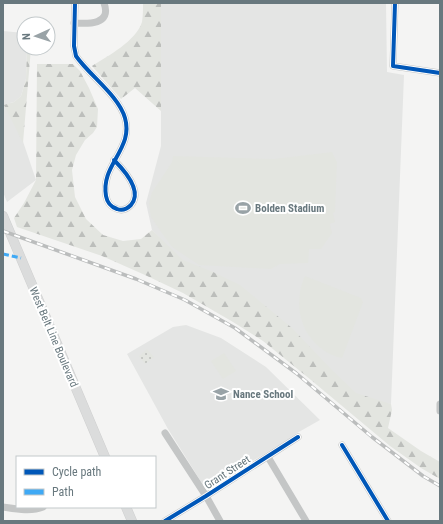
<svg xmlns="http://www.w3.org/2000/svg" width="443" height="524" viewBox="0 0 443 524" font-family="'Roboto Condensed',sans-serif">
  <style>
    .built { fill: #e4e5e4 }
    .green { fill: #e3e5e0 }
    .forest { fill: url(#forest-firs) }
    .park { fill: url(#park-dots) }
    .lines { fill: none; stroke-linecap: round; stroke-linejoin: round }
    .major-casing { stroke: #cfd0d0; stroke-width: 10 }
    .minor { stroke: #c4c6c6; stroke-width: 7 }
    .major { stroke: #dbdcdc; stroke-width: 9 }
    .rail-casing { stroke: #bbbdbd; stroke-width: 3.5 }
    .rail { stroke: #fff; stroke-width: 2; stroke-dasharray: 6; stroke-linecap: butt }
    .quiet { stroke: #3fa9f5; stroke-width: 3; stroke-dasharray: 6 3; stroke-linecap: butt }
    .cycleway-casing { stroke: #fff; stroke-width: 6 }
    .cycleway { stroke: #0057b8; stroke-width: 4 }
    .labels { text-anchor: middle; stroke-width: 4; stroke-linejoin: round; paint-order: stroke }
    .poi-label { font-size: 11px; font-weight: bold; fill: #68787e; stroke: #fff; text-anchor: start }
    .street-label { font-size: 11px; fill: #68787e; stroke: #fff }
  </style>
  <defs>
    <pattern id="forest-firs" width="22" height="20" patternUnits="userSpaceOnUse"><rect width="22" height="20" fill="#e3e5e0"/><path d="M5 1l3.5 6h-7zM16 11l3.5 6h-7z" fill="#bcbebb"/></pattern>
    <pattern id="park-dots" width="8" height="8" patternUnits="userSpaceOnUse"><rect width="8" height="8" fill="#e3e5e0"/><path d="M2 2h.1M6 6h.1" fill="none" stroke="#bcbebb" stroke-width="1.8" stroke-linecap="round"/></pattern>
  </defs>
  <rect width="100%" height="100%" fill="#f4f4f3"/>
  <g class="built">
    <path d="M 161,3 L 386,3 L 387,72 L 404,75 L 391,404 L 359,401 L 192,273 L 152,230 L 146,203 L 161,146 Z"/>
    <path d="M 3,31 L 24,33 L 24,48 L 27,48 L 26,79 L 21,96 L 14,102 L 10,103 L 36,180 L 7,202 L 3,192 Z"/>
    <path d="M 186,325 L 221,338 L 266,367 L 320,420 L 297,433 L 287,440 L 261,456 L 205,488 L 168,429 L 127,354 L 173,327 Z"/>
  </g>
  <g class="green">
    <path d="M 332,152 L 337,162 L 335,212 L 333,213 L 335,222 L 330,224 L 332,233 L 321,249 L 309,249 L 308,263 L 280,264 L 271,269 L 199,265 L 172,247 L 161,232 L 151,217 L 149,203 L 152,192 L 159,182 L 172,162 L 173,156 L 274,159 Z"/>
    <path d="M 305,276 L 361,298 L 363,302 L 342,358 C 338,357 334,356 330,354 C 301,339 292,305 305,276 Z"/>
    <path d="M 224,353 L 236,371 L 223,379 L 211,361 Z"/>
  </g>
  <g class="forest">
    <path d="M 143,3 L 161,3 L 161,111 L 135,88 L 121,99 L 92,66 C 108,56 136,41 142,22 C 143,16 143,9 143,3 Z"/>
    <path d="M 27,48 L 31,48 L 23,143 L 4,105 L 14,102 L 21,96 L 26,79 Z"/>
    <path d="M 37,64 L 73,64 L 80,71 L 89,88 L 98,109 L 97,127 L 93,133 L 85,140 L 76,155 L 72,170 L 75,197 L 86,219 L 103,235 L 123,241 L 141,239 L 152,230 L 183,260 L 213,272 L 240,285 L 292,328 L 331,369 L 356,393 L 391,404 L 392,410 L 388,428 L 421,451 L 440,462 L 440,479 L 421,468 L 390,446 L 311,380 L 263,341 L 233,322 L 183,293 L 145,275 L 102,256 L 17,227 L 14,218 L 24,203 L 36,180 Z"/>
  </g>
  <path class="park" d="M 147,349 L 154,357 L 145,364 L 139,356 Z"/>
  <g class="lines">
    <defs>
      <g id="major">
        <path d="M 3,216 L 105,457"/>
        <path d="M 126,507 L 132,521"/>
      </g>
    </defs>
    <use href="#major" class="major-casing"/>
    <g class="minor">
      <path d="M 75,3 L 74,46 L 76,56 C 89,75 119,96 125,118 C 127,125 127,132 125,139 C 119,159 102,172 106,196 C 107,202 111,207 117,209 C 122,211 127,209 131,205 C 143,191 124,170 114,160"/>
      <path d="M 395,3 L 393,66 L 440,73"/>
      <path d="M 74,23 C 88,24 112,25 104,3"/>
      <path d="M 440,411 L 440,404"/>
      <path d="M 165,433 L 206,496 L 220,521"/>
      <path d="M 342,445 L 388,521"/>
      <path d="M 268,457 L 306,521"/>
      <path d="M 3,507 C 16,509 31,512 43,507"/>
      <path d="M 165,521 L 206,496 L 298,437"/>
    </g>
    <use href="#major" class="major"/>
    <defs>
      <path id="rail" d="M 3,231 L 136,279 L 185,300 L 235,328 L 296,373 L 372,437 L 423,476 L 440,486"/>
    </defs>
    <use href="#rail" class="rail-casing"/>
    <use href="#rail" class="rail"/>
    <path class="quiet" d="M 3,254 L 21,258"/>
    <defs>
      <g id="cycleway">
        <path d="M 75,3 L 74,46 L 76,56 C 89,75 119,96 125,118 C 127,125 127,132 125,139 C 119,159 102,172 106,196 C 107,202 111,207 117,209 C 122,211 127,209 131,205 C 143,191 124,170 114,160"/>
        <path d="M 395,3 L 393,66 L 440,73"/>
        <path d="M 342,445 L 388,521"/>
        <path d="M 165,521 L 206,496 L 298,437"/>
      </g>
    </defs>
    <use href="#cycleway" class="cycleway-casing"/>
    <use href="#cycleway" class="cycleway"/>
  </g>
  <defs>
    <symbol id="stadium-bare" viewBox="-9 -9 18 18"><path d="M0-5a6.5 5 0 1 0 0 10a6.5 5 0 1 0 0-10ZM-3.5-1.8h7v3.6h-7Z" fill="#99a3a7" stroke="#fff" stroke-width="2.5" paint-order="stroke"/></symbol>
    <symbol id="school-bare" viewBox="-9 -9 18 18"><path d="M0-5L7-2L0 1L-7-2ZM-4 1L0 2.5L4 1V4Q0 6-4 4Z" fill="#99a3a7" stroke="#fff" stroke-width="2.5" paint-order="stroke"/></symbol>
  </defs>
  <g fill-rule="evenodd">
    <use href="#stadium-bare" x="232" y="197" width="22" height="22"/>
    <use href="#school-bare" x="210" y="383" width="22" height="22"/>
  </g>
  <g class="labels">
    <g class="poi-label">
      <text x="255" y="212">Bolden Stadium</text>
      <text x="233" y="398">Nance School</text>
    </g>
    <g class="street-label">
      <text transform="translate(54 337) rotate(67)" y="4">West Belt Line Boulevard</text>
      <text transform="translate(227 472) rotate(-33)" y="4">Grant Street</text>
    </g>
  </g>
  <rect width="443" height="524" fill="none" stroke="#68787e" stroke-width="8"/>
  <rect x="16" y="456" width="140" height="52" fill="#ffffff" stroke="#c3c9cb"/>
  <rect x="24" y="469" width="20" height="6" fill="#0057b8" stroke="#c3c9cb"/>
  <text x="52" y="476" font-size="12" fill="#68787e">Cycle path</text>
  <rect x="24" y="489" width="20" height="6" fill="#3fa9f5" stroke="#c3c9cb"/>
  <text x="52" y="496" font-size="12" fill="#68787e">Path</text>
  <g transform="translate(36 36) rotate(267)"><circle r="19" fill="#ffffff" stroke="#c3c9cb"/>
  <path d="M0-3L7 15L0 10L-7 15Z" fill="#99a3a7"/>
  <text y="-6" font-size="11" font-weight="bold" text-anchor="middle" fill="#68787e">N</text>
  </g>
</svg>
